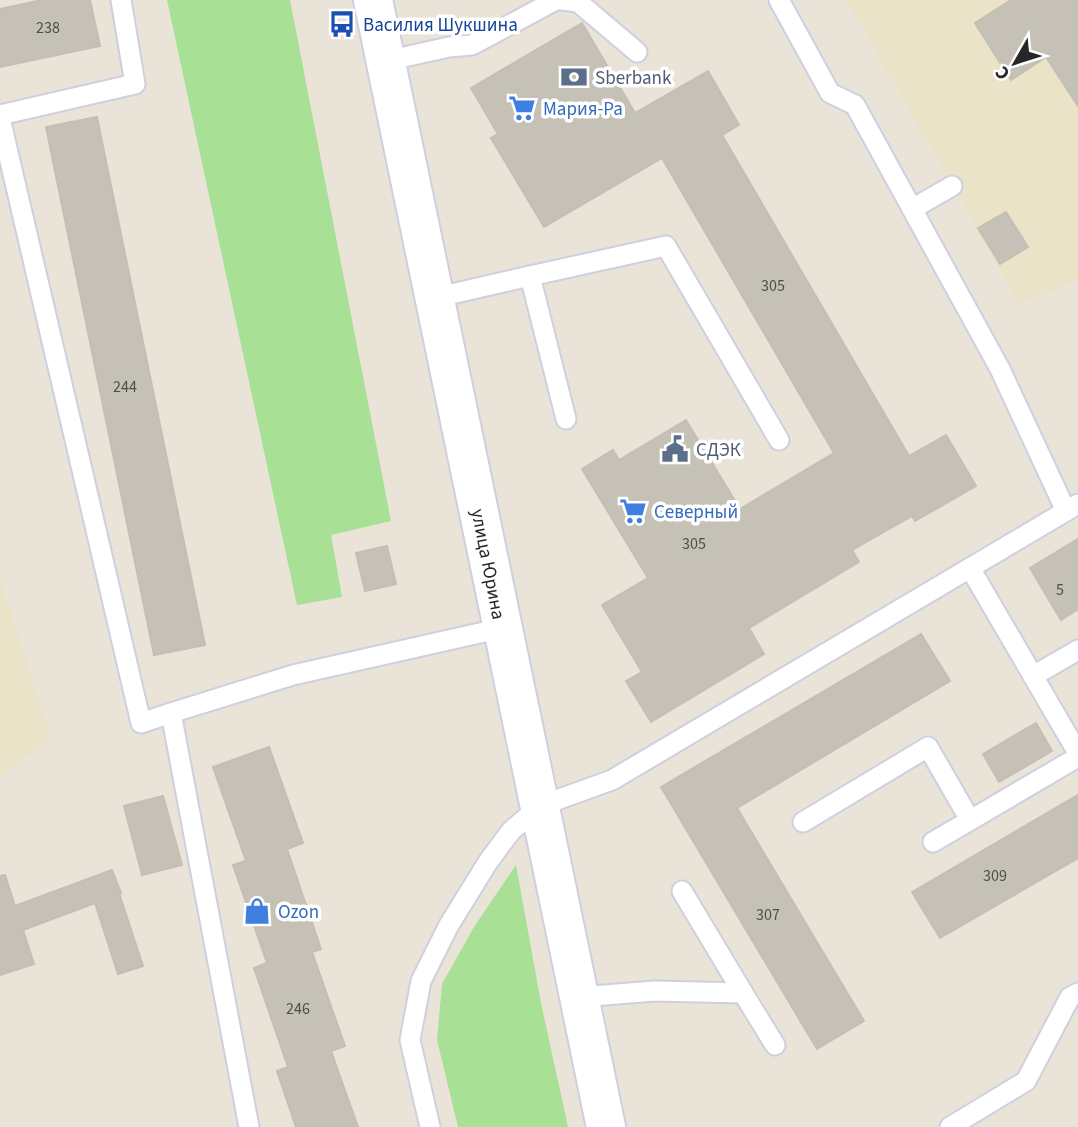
<svg xmlns="http://www.w3.org/2000/svg" width="1078" height="1127" viewBox="0 0 1078 1127" font-family="'Source Sans 3',sans-serif">
  <style>
    .education { fill: #ebe3c7 }
    .green { fill: #a8e095 }
    .building { fill: #c5c1b7; stroke: #c4bfb2; stroke-width: 2 }
    .lines { fill: none; stroke-linecap: round; stroke-linejoin: round }
    .service-casing { stroke: #ced0e0; stroke-width: 23 }
    .tertiary-casing { stroke: #ced0e0; stroke-width: 42 }
    .service { stroke: #fff; stroke-width: 19 }
    .tertiary { stroke: #fff; stroke-width: 38 }
    .labels { text-anchor: middle; stroke-width: 7; stroke-linejoin: round; paint-order: stroke }
    .number-label { font-size: 16px; fill: #4e4e4b }
    .transit-label { font-size: 19px; fill: #164399; stroke: #fff; text-anchor: start }
    .service-label { font-size: 19px; fill: #4e5e75; stroke: #fff; text-anchor: start }
    .shop-label { font-size: 19px; fill: #366cbe; stroke: #fff; text-anchor: start }
    .street-label { font-size: 19px; fill: #272727; stroke: #fff }
  </style>
  <rect width="100%" height="100%" fill="#e9e3d8"/>
  <g class="education">
    <path d="M 847,0 L 1078,0 L 1078,280 L 1019,304 Z"/>
    <path d="M 0,578 L 51,738 L 0,777 Z"/>
  </g>
  <g class="green">
    <path d="M 167,0 L 290,0 L 391,521 L 331,535 L 342,597 L 297,605 Z"/>
    <path d="M 516,865 L 541,1003 L 568,1127 L 458,1127 L 437,1040 L 442,984 L 474,927 Z"/>
  </g>
  <g class="building">
    <path d="M 42,0 L 90,0 L 100,46 L 0,67 L 0,9 Z"/>
    <path d="M 1011,0 L 1078,0 L 1078,106 L 1046,57 L 1011,80 L 975,23 Z"/>
    <path d="M 582,23 L 635,113 L 708,71 L 739,125 L 722,135 L 909,456 L 946,435 L 976,486 L 915,521 L 912,516 L 852,550 L 859,562 L 749,628 L 764,654 L 651,722 L 626,681 L 642,672 L 602,605 L 648,578 L 582,469 L 613,450 L 619,460 L 686,420 L 740,509 L 834,453 L 662,158 L 544,227 L 491,138 L 498,134 L 471,88 Z"/>
    <path d="M 97,117 L 205,645 L 154,655 L 46,127 Z"/>
    <path d="M 1006,212 L 1028,247 L 1000,264 L 978,228 Z"/>
    <path d="M 1078,539 L 1078,609 L 1061,620 L 1030,568 Z"/>
    <path d="M 387,546 L 396,584 L 365,591 L 356,553 Z"/>
    <path d="M 921,634 L 950,681 L 737,808 L 864,1021 L 817,1049 L 661,787 Z"/>
    <path d="M 1036,723 L 1052,751 L 999,782 L 983,754 Z"/>
    <path d="M 269,747 L 303,843 L 287,849 L 321,949 L 312,952 L 345,1046 L 331,1051 L 358,1127 L 296,1127 L 277,1071 L 288,1067 L 254,968 L 267,963 L 233,865 L 246,861 L 213,767 Z"/>
    <path d="M 1078,795 L 1078,858 L 940,938 L 912,892 Z"/>
    <path d="M 163,796 L 182,865 L 142,875 L 124,806 Z"/>
    <path d="M 112,870 L 121,893 L 119,893 L 143,966 L 118,974 L 95,903 L 23,930 L 34,964 L 0,975 L 0,876 L 5,875 L 15,906 Z"/>
  </g>
  <g class="lines">
    <defs>
      <g id="service">
        <path d="M 562,0 L 578,2 L 637,52"/>
        <path d="M 779,0 L 830,93 L 855,105 L 1000,369 L 1066,511"/>
        <path d="M 386,61 L 449,47 L 472,45 L 556,0"/>
        <path d="M 0,115 L 135,84 L 121,0"/>
        <path d="M 0,118 L 141,723 L 171,713"/>
        <path d="M 912,209 L 952,186"/>
        <path d="M 530,276 L 666,246 L 779,440"/>
        <path d="M 434,298 L 530,276 L 566,419"/>
        <path d="M 970,568 L 1078,753"/>
        <path d="M 1033,676 L 1078,650"/>
        <path d="M 803,822 L 928,747 L 970,820"/>
        <path d="M 933,842 L 1078,757"/>
        <path d="M 682,891 L 743,993"/>
        <path d="M 579,997 L 655,991 L 743,993 L 775,1045"/>
        <path d="M 249,1127 L 171,713 L 293,675 L 502,628"/>
        <path d="M 430,1127 L 410,1040 L 421,981 L 449,925 L 488,862 L 511,831 L 540,806 L 612,780 L 1078,504"/>
        <path d="M 950,1127 L 1026,1081 L 1070,997 L 1078,993"/>
      </g>
      <path id="tertiary" d="M 373,0 L 606,1127"/>
    </defs>
    <use href="#service" class="service-casing"/>
    <use href="#tertiary" class="tertiary-casing"/>
    <use href="#service" class="service"/>
    <use href="#tertiary" class="tertiary"/>
  </g>
  <defs>
    <symbol id="bus-bare" viewBox="-9 -9 18 18"><path d="M-5-6H5V4H4V6H2V4H-2V6H-4V4H-5ZM-3.5-4V0h7V-4ZM-3.5 1.2v1.5H-2V1.2ZM2 1.2v1.5H3.5V1.2Z" fill="#1a4fb4" stroke="#fff" stroke-width="2.5" paint-order="stroke"/></symbol>
    <symbol id="bank-bare" viewBox="-9 -9 18 18"><path d="M-6-4H6V4H-6ZM0-2.3a2.3 2.3 0 1 0 0 4.6a2.3 2.3 0 1 0 0-4.6Z" fill="#5c6f8a" stroke="#fff" stroke-width="2.5" paint-order="stroke"/></symbol>
    <symbol id="supermarket-bare" viewBox="-9 -9 18 18"><path d="M-6-5.5h2.5l.6 2H6L4.5 2H-2.5L-4.4-4H-6ZM-1.5 3.2a1.3 1.3 0 1 0 .1 0ZM3 3.2a1.3 1.3 0 1 0 .1 0Z" fill="#3f7fe0" stroke="#fff" stroke-width="2.5" paint-order="stroke"/></symbol>
    <symbol id="civic-bare" viewBox="-9 -9 18 18"><path d="M-.6-6.5H3V-4.5H.6V-3L4-1V1h2V6H-6V1h2V-1L-.6-3ZM-1.2 2.5V6h2.4V2.5Z" fill="#5c6f8a" stroke="#fff" stroke-width="2.5" paint-order="stroke"/></symbol>
    <symbol id="shop-bare" viewBox="-9 -9 18 18"><path d="M-5-2.5h2.3a2.7 3.5 0 0 1 5.4 0H5L5.5 6h-11ZM-1.5-2.5h3a1.5 2.3 0 0 0-3 0Z" fill="#3f7fe0" stroke="#fff" stroke-width="2.5" paint-order="stroke"/></symbol>
  </defs>
  <g fill-rule="evenodd">
    <use href="#bus-bare" x="323" y="5" width="38" height="38"/>
    <use href="#bank-bare" x="555" y="58" width="38" height="38"/>
    <use href="#supermarket-bare" x="503" y="89" width="38" height="38"/>
    <use href="#civic-bare" x="656" y="430" width="38" height="38"/>
    <use href="#supermarket-bare" x="614" y="492" width="38" height="38"/>
    <use href="#shop-bare" x="238" y="892" width="38" height="38"/>
  </g>
  <g class="labels">
    <g class="number-label">
      <text x="48" y="33">238</text>
      <text x="773" y="291">305</text>
      <text x="125" y="392">244</text>
      <text x="694" y="549">305</text>
      <text x="1060" y="595">5</text>
      <text x="995" y="881">309</text>
      <text x="768" y="920">307</text>
      <text x="298" y="1014">246</text>
    </g>
    <g class="transit-label">
      <text x="363" y="31">Василия Шукшина</text>
    </g>
    <g class="service-label">
      <text x="595" y="84">Sberbank</text>
      <text x="696" y="456">СДЭК</text>
    </g>
    <g class="shop-label">
      <text x="543" y="115">Мария-Ра</text>
      <text x="654" y="518">Северный</text>
      <text x="278" y="918">Ozon</text>
    </g>
    <g class="street-label">
      <text transform="translate(489 564) rotate(79)" y="7">улица Юрина</text>
    </g>
  </g>
  <g transform="translate(1015 63) rotate(231)" stroke="#ffffff" stroke-width="5" paint-order="stroke">
  <path d="M0-5L12 26L0 18L-12 26Z" fill="#272727"/>
  <text y="-10" font-size="19" font-weight="bold" text-anchor="middle" fill="#272727">С</text>
  </g>
</svg>
